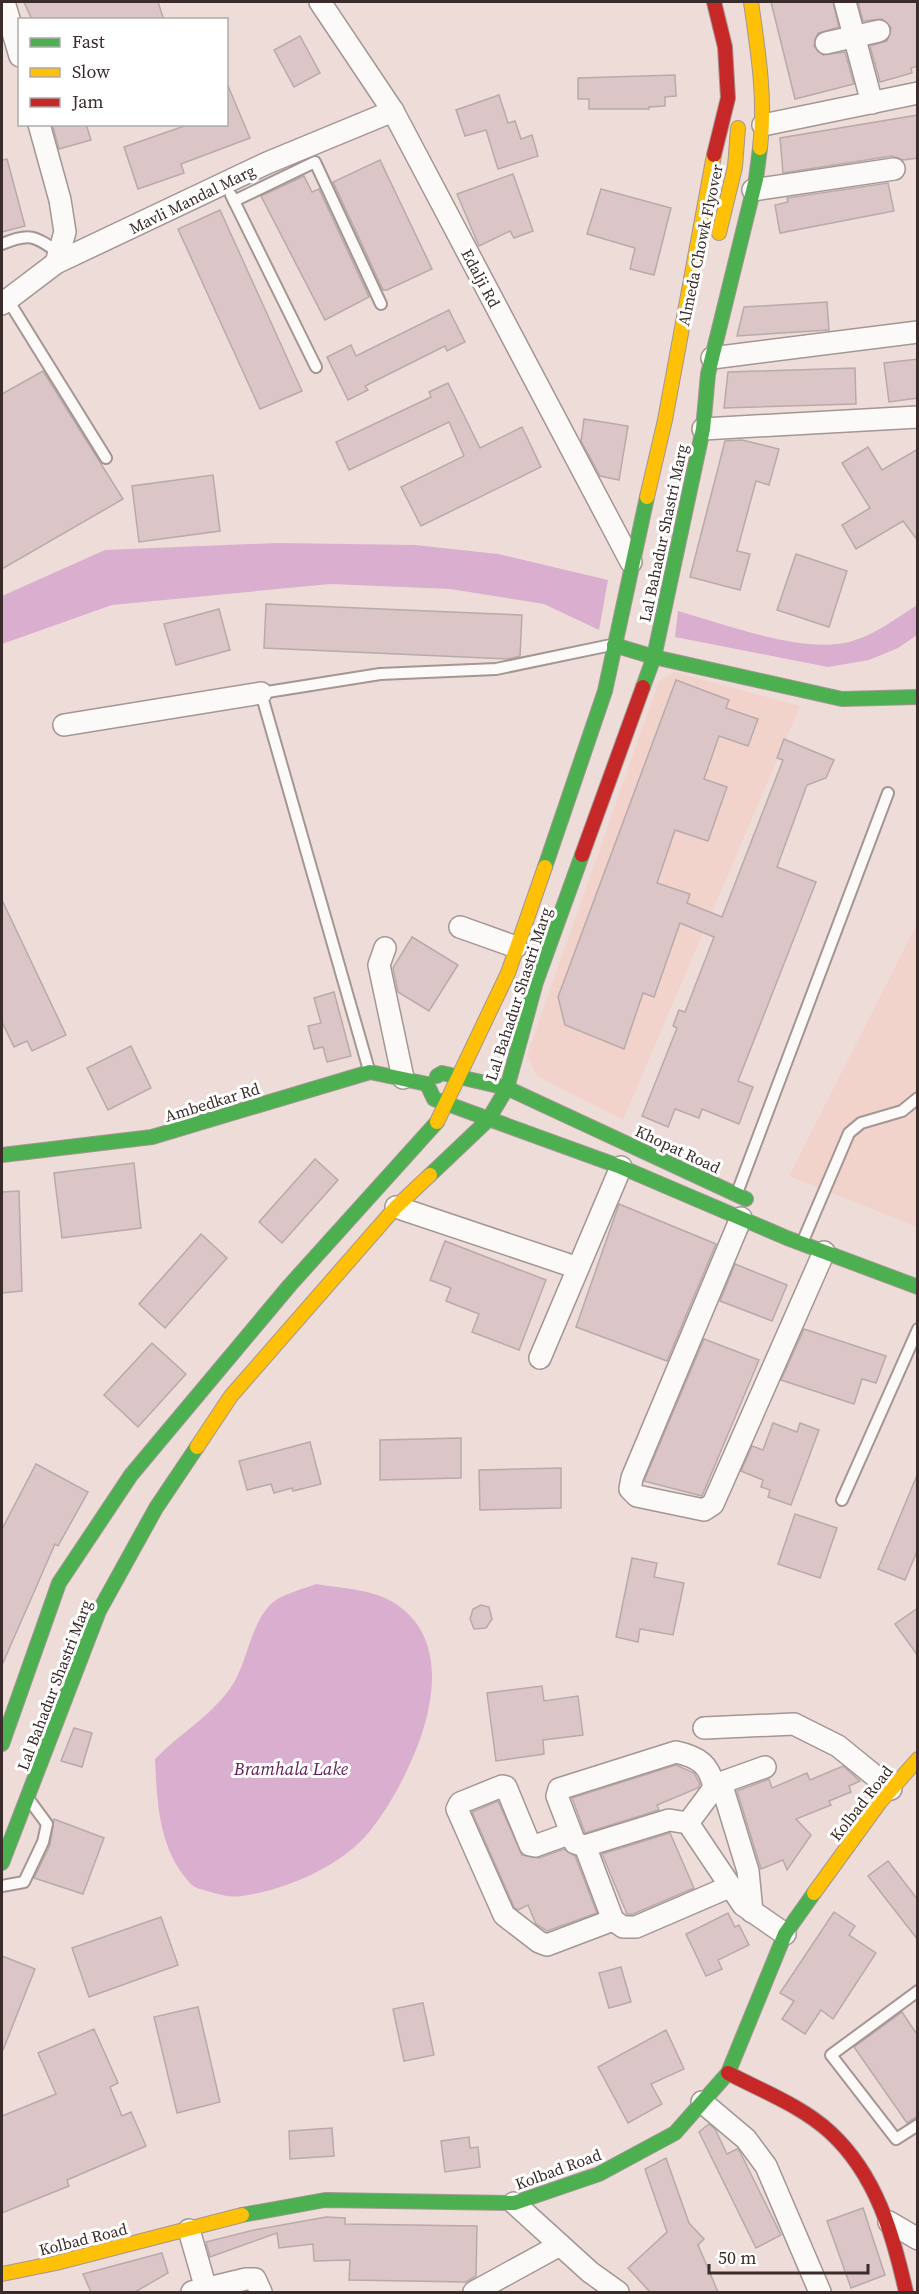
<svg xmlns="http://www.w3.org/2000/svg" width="919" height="2294" viewBox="0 0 919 2294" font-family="'Source Serif 4',serif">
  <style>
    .built { fill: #f2d3cc }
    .water { fill: #daaece }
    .building { fill: #dbc5c6; stroke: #b8aaaa; stroke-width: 1.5 }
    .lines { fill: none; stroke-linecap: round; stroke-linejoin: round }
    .lane-casing { stroke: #a39693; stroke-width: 14 }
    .street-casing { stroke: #a39693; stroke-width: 24 }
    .fast-casing { stroke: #a39693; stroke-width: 16 }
    .slow-casing { stroke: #a39693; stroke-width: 16 }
    .jam-casing { stroke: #a39693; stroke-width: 16 }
    .lane { stroke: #fcfaf9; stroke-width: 10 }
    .street { stroke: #fcfaf9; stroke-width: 21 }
    .fast { stroke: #4caf50; stroke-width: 14 }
    .slow { stroke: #ffc107; stroke-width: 14 }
    .jam { stroke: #c62828; stroke-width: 14 }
    .labels { text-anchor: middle; stroke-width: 6; stroke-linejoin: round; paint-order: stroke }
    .street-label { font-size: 16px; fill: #392c2a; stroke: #fff }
    .water-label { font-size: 18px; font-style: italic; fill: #62215b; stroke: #fff }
  </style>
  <rect width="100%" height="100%" fill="#eedcd8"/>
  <g class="built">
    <path d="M 674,672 L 800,706 L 623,1120 L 537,1076 L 527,1055 L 659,681 Z"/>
    <path d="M 917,924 L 917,1227 L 789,1176 Z"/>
  </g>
  <g class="water">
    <path d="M 277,543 L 415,545 L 498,554 L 608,580 L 599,630 L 544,604 L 450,589 L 330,584 L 112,605 L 2,644 L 2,596 L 105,550 Z"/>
    <path d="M 917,605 L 917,635 L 898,648 L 869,660 L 828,667 L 675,637 L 678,611 C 724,624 798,652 844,643 C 871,638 895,619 917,605 Z"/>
    <path d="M 316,1584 C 339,1588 370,1589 391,1601 C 473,1648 414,1775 370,1831 C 342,1866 286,1890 242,1896 C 230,1898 218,1894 207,1891 C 201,1889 194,1888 190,1883 C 159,1850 157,1803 155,1759 C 177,1736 205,1720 226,1694 C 248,1668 247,1630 270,1605 C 279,1595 303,1589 316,1584 Z"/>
  </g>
  <g class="building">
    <path d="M 24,2 L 158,2 L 164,20 L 32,20 Z"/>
    <path d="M 771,2 L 833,2 L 839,27 L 818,33 L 814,46 L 823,55 L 845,52 L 854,84 L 795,99 Z"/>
    <path d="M 858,2 L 918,2 L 918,66 L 911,68 L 912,73 L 880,82 L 870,46 L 887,41 L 891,28 L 882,19 L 863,21 Z"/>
    <path d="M 300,36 L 320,73 L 294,87 L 274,50 Z"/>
    <path d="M 675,75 L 676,96 L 665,97 L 665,106 L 649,107 L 649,109 L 589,109 L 589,99 L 578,99 L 578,78 Z"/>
    <path d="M 226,81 L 250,138 L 181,164 L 184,173 L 138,189 L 124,147 L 190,124 L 226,124 Z"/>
    <path d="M 499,95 L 508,123 L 515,121 L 521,139 L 532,135 L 538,156 L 498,169 L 486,130 L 465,136 L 456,110 Z"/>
    <path d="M 918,115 L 918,158 L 903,160 L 892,156 L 783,173 L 780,138 Z"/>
    <path d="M 52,124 L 86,124 L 91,140 L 59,149 Z"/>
    <path d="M 7,159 L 25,226 L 2,232 L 2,160 Z"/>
    <path d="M 380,160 L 432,269 L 387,290 L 383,290 L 333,182 Z"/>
    <path d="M 513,174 L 533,231 L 514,238 L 510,231 L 479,246 L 457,194 Z"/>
    <path d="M 304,176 L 312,192 L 319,189 L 369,297 L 325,320 L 261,196 Z"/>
    <path d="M 888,183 L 894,211 L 780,233 L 775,205 L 788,202 L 787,198 Z"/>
    <path d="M 601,189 L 671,208 L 654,275 L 630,269 L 635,248 L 587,234 Z"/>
    <path d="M 220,210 L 302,391 L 260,409 L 178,229 Z"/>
    <path d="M 827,302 L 829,330 L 737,336 L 744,307 Z"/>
    <path d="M 449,310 L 465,342 L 447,351 L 445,346 L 365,386 L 368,390 L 348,400 L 327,357 L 351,345 L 356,356 Z"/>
    <path d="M 918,359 L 918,398 L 889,402 L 884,363 Z"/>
    <path d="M 855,368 L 856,404 L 724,408 L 728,372 Z"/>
    <path d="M 43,371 L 123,499 L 2,569 L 2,394 Z"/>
    <path d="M 448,383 L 480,448 L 522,427 L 541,467 L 421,526 L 401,487 L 464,456 L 449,422 L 349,470 L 336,442 L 431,397 L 429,392 Z"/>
    <path d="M 584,419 L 628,426 L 619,480 L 600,476 L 581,441 Z"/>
    <path d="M 742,440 L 779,449 L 769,485 L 756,481 L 737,551 L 750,554 L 740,590 L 690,577 L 725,441 Z"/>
    <path d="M 868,447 L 882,470 L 918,449 L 918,541 L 903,521 L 856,549 L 842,525 L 870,508 L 842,463 Z"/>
    <path d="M 213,475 L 220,531 L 139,542 L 132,486 Z"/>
    <path d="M 796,554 L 847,571 L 829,627 L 777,610 Z"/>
    <path d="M 266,604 L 522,615 L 520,656 L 508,659 L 264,648 Z"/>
    <path d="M 219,609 L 230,650 L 176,665 L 164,624 Z"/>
    <path d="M 676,680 L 729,700 L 726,708 L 758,719 L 748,746 L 719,736 L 704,779 L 727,787 L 708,841 L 675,830 L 657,883 L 690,894 L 687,903 L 722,917 L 783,760 L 777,758 L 784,739 L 834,760 L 826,778 L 807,785 L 777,867 L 816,882 L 738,1081 L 753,1087 L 739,1124 L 702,1109 L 699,1118 L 675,1109 L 668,1127 L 642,1116 L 677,1028 L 673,1026 L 679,1010 L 685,1012 L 714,937 L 680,923 L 654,997 L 643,993 L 624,1049 L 565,1025 L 558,997 Z"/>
    <path d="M 2,900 L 66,1035 L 32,1051 L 27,1041 L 14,1047 L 2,1022 Z"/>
    <path d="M 412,937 L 458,965 L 429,1011 L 398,992 L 393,968 Z"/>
    <path d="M 334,992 L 351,1056 L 327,1062 L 323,1047 L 314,1049 L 308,1026 L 321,1023 L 314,998 Z"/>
    <path d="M 131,1046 L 151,1088 L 108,1110 L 87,1068 Z"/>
    <path d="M 315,1159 L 338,1180 L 282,1243 L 259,1222 Z"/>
    <path d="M 134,1163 L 141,1228 L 62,1238 L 54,1173 Z"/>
    <path d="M 19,1191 L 22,1291 L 2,1293 L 2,1192 Z"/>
    <path d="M 619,1204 L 716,1244 L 667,1361 L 576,1327 Z"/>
    <path d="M 201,1234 L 227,1258 L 165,1328 L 139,1304 Z"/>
    <path d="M 445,1241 L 546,1280 L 519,1350 L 472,1332 L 479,1314 L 446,1301 L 451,1288 L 430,1280 Z"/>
    <path d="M 735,1264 L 787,1285 L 772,1321 L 720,1301 Z"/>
    <path d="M 804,1329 L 886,1356 L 876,1383 L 862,1379 L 854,1404 L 781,1380 Z"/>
    <path d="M 704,1339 L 759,1360 L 702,1496 L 644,1481 Z"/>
    <path d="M 152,1343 L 186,1374 L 138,1427 L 104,1395 Z"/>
    <path d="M 773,1423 L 797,1432 L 800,1423 L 819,1430 L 791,1505 L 768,1497 L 770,1490 L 761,1487 L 763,1480 L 741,1471 L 752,1446 L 763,1450 Z"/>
    <path d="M 461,1438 L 461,1478 L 380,1480 L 380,1440 Z"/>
    <path d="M 310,1442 L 321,1484 L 293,1491 L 292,1488 L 274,1493 L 271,1484 L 247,1490 L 239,1461 Z"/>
    <path d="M 36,1464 L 88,1492 L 58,1546 L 55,1544 L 2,1665 L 2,1529 Z"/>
    <path d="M 561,1468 L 561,1508 L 480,1510 L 479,1470 Z"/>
    <path d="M 918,1473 L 918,1549 L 905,1580 L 878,1569 Z"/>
    <path d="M 795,1514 L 837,1528 L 820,1578 L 778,1564 Z"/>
    <path d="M 632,1558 L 657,1563 L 654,1577 L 684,1583 L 673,1635 L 640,1629 L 638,1642 L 616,1637 Z"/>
    <path d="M 481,1605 L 489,1607 L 492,1619 L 486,1628 L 474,1629 L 470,1619 L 473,1609 Z"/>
    <path d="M 918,1608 L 918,1656 L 895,1624 Z"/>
    <path d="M 542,1686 L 544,1701 L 578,1696 L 583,1735 L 543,1740 L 544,1754 L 496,1761 L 487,1693 Z"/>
    <path d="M 74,1728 L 92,1733 L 82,1767 L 61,1761 Z"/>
    <path d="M 676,1765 L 694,1773 L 700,1784 L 698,1788 L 657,1805 L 659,1810 L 585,1833 L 572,1798 Z"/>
    <path d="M 843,1766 L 860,1781 L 849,1786 L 851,1792 L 829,1801 L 831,1805 L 796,1819 L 811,1835 L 787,1870 L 783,1860 L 761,1869 L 737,1791 L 769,1779 L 772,1788 L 807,1773 L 810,1780 Z"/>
    <path d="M 498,1801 L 522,1855 L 539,1858 L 564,1849 L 575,1856 L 597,1913 L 547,1931 L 536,1924 L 528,1905 L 518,1910 L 514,1907 L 472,1812 Z"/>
    <path d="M 54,1819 L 104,1838 L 83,1894 L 34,1878 L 50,1845 Z"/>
    <path d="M 670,1833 L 694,1888 L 633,1914 L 627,1914 L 602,1854 Z"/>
    <path d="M 888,1861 L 918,1900 L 918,1940 L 868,1876 Z"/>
    <path d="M 834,1912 L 855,1926 L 849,1935 L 876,1953 L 833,2019 L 821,2010 L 805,2034 L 782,2019 L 794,2001 L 780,1993 Z"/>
    <path d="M 728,1913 L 735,1927 L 739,1925 L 749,1945 L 718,1960 L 722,1969 L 706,1976 L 686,1934 Z"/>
    <path d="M 161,1917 L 178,1965 L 89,1997 L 72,1948 Z"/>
    <path d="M 2,1956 L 35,1969 L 3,2050 L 2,2050 Z"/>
    <path d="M 621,1967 L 631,2002 L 609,2008 L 599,1973 Z"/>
    <path d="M 423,2003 L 434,2055 L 404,2061 L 393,2009 Z"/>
    <path d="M 198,2007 L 220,2102 L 177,2113 L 154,2017 Z"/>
    <path d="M 902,2012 L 918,2036 L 918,2116 L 907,2123 L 854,2047 Z"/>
    <path d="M 94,2029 L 118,2083 L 110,2087 L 122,2116 L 131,2112 L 146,2146 L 67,2180 L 69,2186 L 2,2213 L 2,2116 L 56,2094 L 38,2053 Z"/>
    <path d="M 666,2030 L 684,2069 L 651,2084 L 662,2104 L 628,2123 L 598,2067 Z"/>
    <path d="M 709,2124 L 715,2129 L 727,2154 L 737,2149 L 740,2152 L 781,2235 L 756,2248 L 699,2132 Z"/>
    <path d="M 332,2128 L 334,2156 L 290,2159 L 289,2131 Z"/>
    <path d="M 469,2137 L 470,2148 L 478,2147 L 480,2167 L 445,2172 L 441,2141 Z"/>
    <path d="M 666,2158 L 689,2223 L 704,2239 L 698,2245 L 718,2292 L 650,2292 L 628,2268 L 667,2232 L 645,2169 Z"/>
    <path d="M 863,2208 L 885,2275 L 851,2288 L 827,2221 Z"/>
    <path d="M 326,2217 L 345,2218 L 345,2224 L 477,2226 L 476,2276 L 466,2282 L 349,2280 L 350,2260 L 314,2261 L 313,2244 L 279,2248 L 277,2233 L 210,2257 L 206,2242 L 254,2230 Z"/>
    <path d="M 162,2253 L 168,2273 L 135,2292 L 91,2292 L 83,2274 Z"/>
  </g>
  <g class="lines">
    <defs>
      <g id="lane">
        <path d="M 231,195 L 316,367"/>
        <path d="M 234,201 L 315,162 L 381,304"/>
        <path d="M 2,244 C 30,232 35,236 59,253"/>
        <path d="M 8,300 L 106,458"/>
        <path d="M 369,1070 L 261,693 L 380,674 L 496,669 L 611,645"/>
        <path d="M 737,1193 L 888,793"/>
        <path d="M 802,1243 L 849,1133 L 861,1123 L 902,1111 L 918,1098"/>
        <path d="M 842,1500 L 918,1329"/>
        <path d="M 2,1886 L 24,1882 L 43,1842 L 47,1824 L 30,1801"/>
        <path d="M 918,1991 L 831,2055 L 896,2139 L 918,2125"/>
      </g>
      <g id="street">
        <path d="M 4,2 L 20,56"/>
        <path d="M 320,2 L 393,111 L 631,562"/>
        <path d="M 845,2 L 872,103"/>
        <path d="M 826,43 L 879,31"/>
        <path d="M 39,124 L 60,200 L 65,232 L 56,263"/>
        <path d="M 763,125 L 918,93"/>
        <path d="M 753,190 L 894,169"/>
        <path d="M 2,304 L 56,263 L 267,163 L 393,111"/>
        <path d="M 712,358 L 918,332"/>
        <path d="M 703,429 L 918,417"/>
        <path d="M 64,725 L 261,693"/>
        <path d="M 460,927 L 516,947"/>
        <path d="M 385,948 L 379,965 L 403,1078"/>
        <path d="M 396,1207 L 578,1268"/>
        <path d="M 741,1218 L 632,1478 L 630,1489 L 637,1496 L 704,1510 L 713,1504 L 824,1252"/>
        <path d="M 540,1358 L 621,1167"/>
        <path d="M 704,1728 L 794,1724 L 838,1746 L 891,1789"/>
        <path d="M 688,1823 L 714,1788 C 710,1765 699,1757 676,1752 L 559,1789 L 557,1796 L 575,1843 L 585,1846 L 669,1820 L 688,1823 L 743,1905 L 785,1934"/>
        <path d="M 571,1833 L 535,1846 L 530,1845 L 506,1787 L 502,1786 L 460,1803 L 457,1809 L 504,1915 L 539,1942 L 547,1945 L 613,1920"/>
        <path d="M 585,1846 L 613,1920 L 623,1927 L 636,1927 L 729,1887"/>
        <path d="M 752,1912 L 748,1871 L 722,1786 L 723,1782 L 765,1767"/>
        <path d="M 702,2102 L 746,2139 L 766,2166 L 820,2292"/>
        <path d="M 514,2203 L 590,2272 L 618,2292"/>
        <path d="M 889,2222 L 918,2239"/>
        <path d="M 189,2230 L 206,2289"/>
        <path d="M 192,2292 L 246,2279 L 255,2279 L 261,2292"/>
        <path d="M 474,2292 L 560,2245"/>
      </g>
      <g id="fast">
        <path d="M 614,645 L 654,657 L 842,699 L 918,697"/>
        <path d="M 643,687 L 654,657 L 703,429 L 708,374 L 756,179 L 760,148"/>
        <path d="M 545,867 L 605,691 L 647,497"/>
        <path d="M 437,1076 L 442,1073 L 507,1088 L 746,1199"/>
        <path d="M 427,1084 L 434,1099 L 621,1167 L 787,1238 L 918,1287"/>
        <path d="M 2,1155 L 152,1137 L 370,1072 L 427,1084"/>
        <path d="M 430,1175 L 488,1120 L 507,1088 L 536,982 L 582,855"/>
        <path d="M 2,1744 L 59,1583 L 131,1475 L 290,1285 L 437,1122"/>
        <path d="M 2,1863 L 99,1611 L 156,1508 L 197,1447"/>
        <path d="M 242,2215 L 325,2200 L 514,2203 L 599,2174 L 675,2133 L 728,2073 L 785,1934 L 814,1893"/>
      </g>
      <g id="slow">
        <path d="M 751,2 C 758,51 766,99 760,148"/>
        <path d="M 719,233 L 735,167 L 738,128"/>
        <path d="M 647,497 L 665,420 L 714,155"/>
        <path d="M 437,1122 L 508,973 L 545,867"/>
        <path d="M 197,1447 L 231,1396 L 396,1207 L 430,1175"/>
        <path d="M 814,1893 L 880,1802 L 918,1759"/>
        <path d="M 2,2274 L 56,2263 L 242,2215"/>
      </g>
      <g id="jam">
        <path d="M 714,155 L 728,98 L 725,47 L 714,2"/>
        <path d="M 582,855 L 643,687"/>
        <path d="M 728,2073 C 762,2091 802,2106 831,2133 C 876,2175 893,2234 906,2292"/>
      </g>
    </defs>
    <use href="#lane" class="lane-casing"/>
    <use href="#street" class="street-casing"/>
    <use href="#fast" class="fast-casing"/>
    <use href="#slow" class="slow-casing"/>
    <use href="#jam" class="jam-casing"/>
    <use href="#lane" class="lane"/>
    <use href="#street" class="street"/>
    <use href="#fast" class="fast"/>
    <use href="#slow" class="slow"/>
    <use href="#jam" class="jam"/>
  </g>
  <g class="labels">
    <g class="street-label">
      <text transform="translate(192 199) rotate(-26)" y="6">Mavli Mandal Marg</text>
      <text transform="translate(700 245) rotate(-78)" y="6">Almeda Chowk Flyover</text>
      <text transform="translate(481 278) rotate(62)" y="6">Edalji Rd</text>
      <text transform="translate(663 533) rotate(-78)" y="6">Lal Bahadur Shastri Marg</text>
      <text transform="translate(518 994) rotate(-72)" y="6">Lal Bahadur Shastri Marg</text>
      <text transform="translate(212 1102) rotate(-17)" y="6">Ambedkar Rd</text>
      <text transform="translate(678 1149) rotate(25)" y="6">Khopat Road</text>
      <text transform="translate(54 1685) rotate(-69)" y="6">Lal Bahadur Shastri Marg</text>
      <text transform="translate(861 1803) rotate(-52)" y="6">Kolbad Road</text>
      <text transform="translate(558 2169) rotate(-20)" y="6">Kolbad Road</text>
      <text transform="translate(83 2239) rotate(-14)" y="6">Kolbad Road</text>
    </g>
    <g class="water-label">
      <text x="291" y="1775">Bramhala Lake</text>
    </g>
  </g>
  <rect width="919" height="2294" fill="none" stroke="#392c2a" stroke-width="6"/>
  <rect x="18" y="18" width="210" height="108" fill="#ffffff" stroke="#b0abaa" stroke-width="1.5"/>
  <rect x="30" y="38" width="30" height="9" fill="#4caf50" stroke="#b0abaa" stroke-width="1.5"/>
  <text x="72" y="48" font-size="18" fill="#392c2a">Fast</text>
  <rect x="30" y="68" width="30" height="9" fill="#ffc107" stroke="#b0abaa" stroke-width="1.5"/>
  <text x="72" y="78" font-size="18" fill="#392c2a">Slow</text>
  <rect x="30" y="98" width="30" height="9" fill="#c62828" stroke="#b0abaa" stroke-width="1.5"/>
  <text x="72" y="108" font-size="18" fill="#392c2a">Jam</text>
  <path d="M709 2264v9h159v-9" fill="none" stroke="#392c2a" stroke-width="3"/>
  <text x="718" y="2264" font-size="18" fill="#392c2a" stroke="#ffffff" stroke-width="4.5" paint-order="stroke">50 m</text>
</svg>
